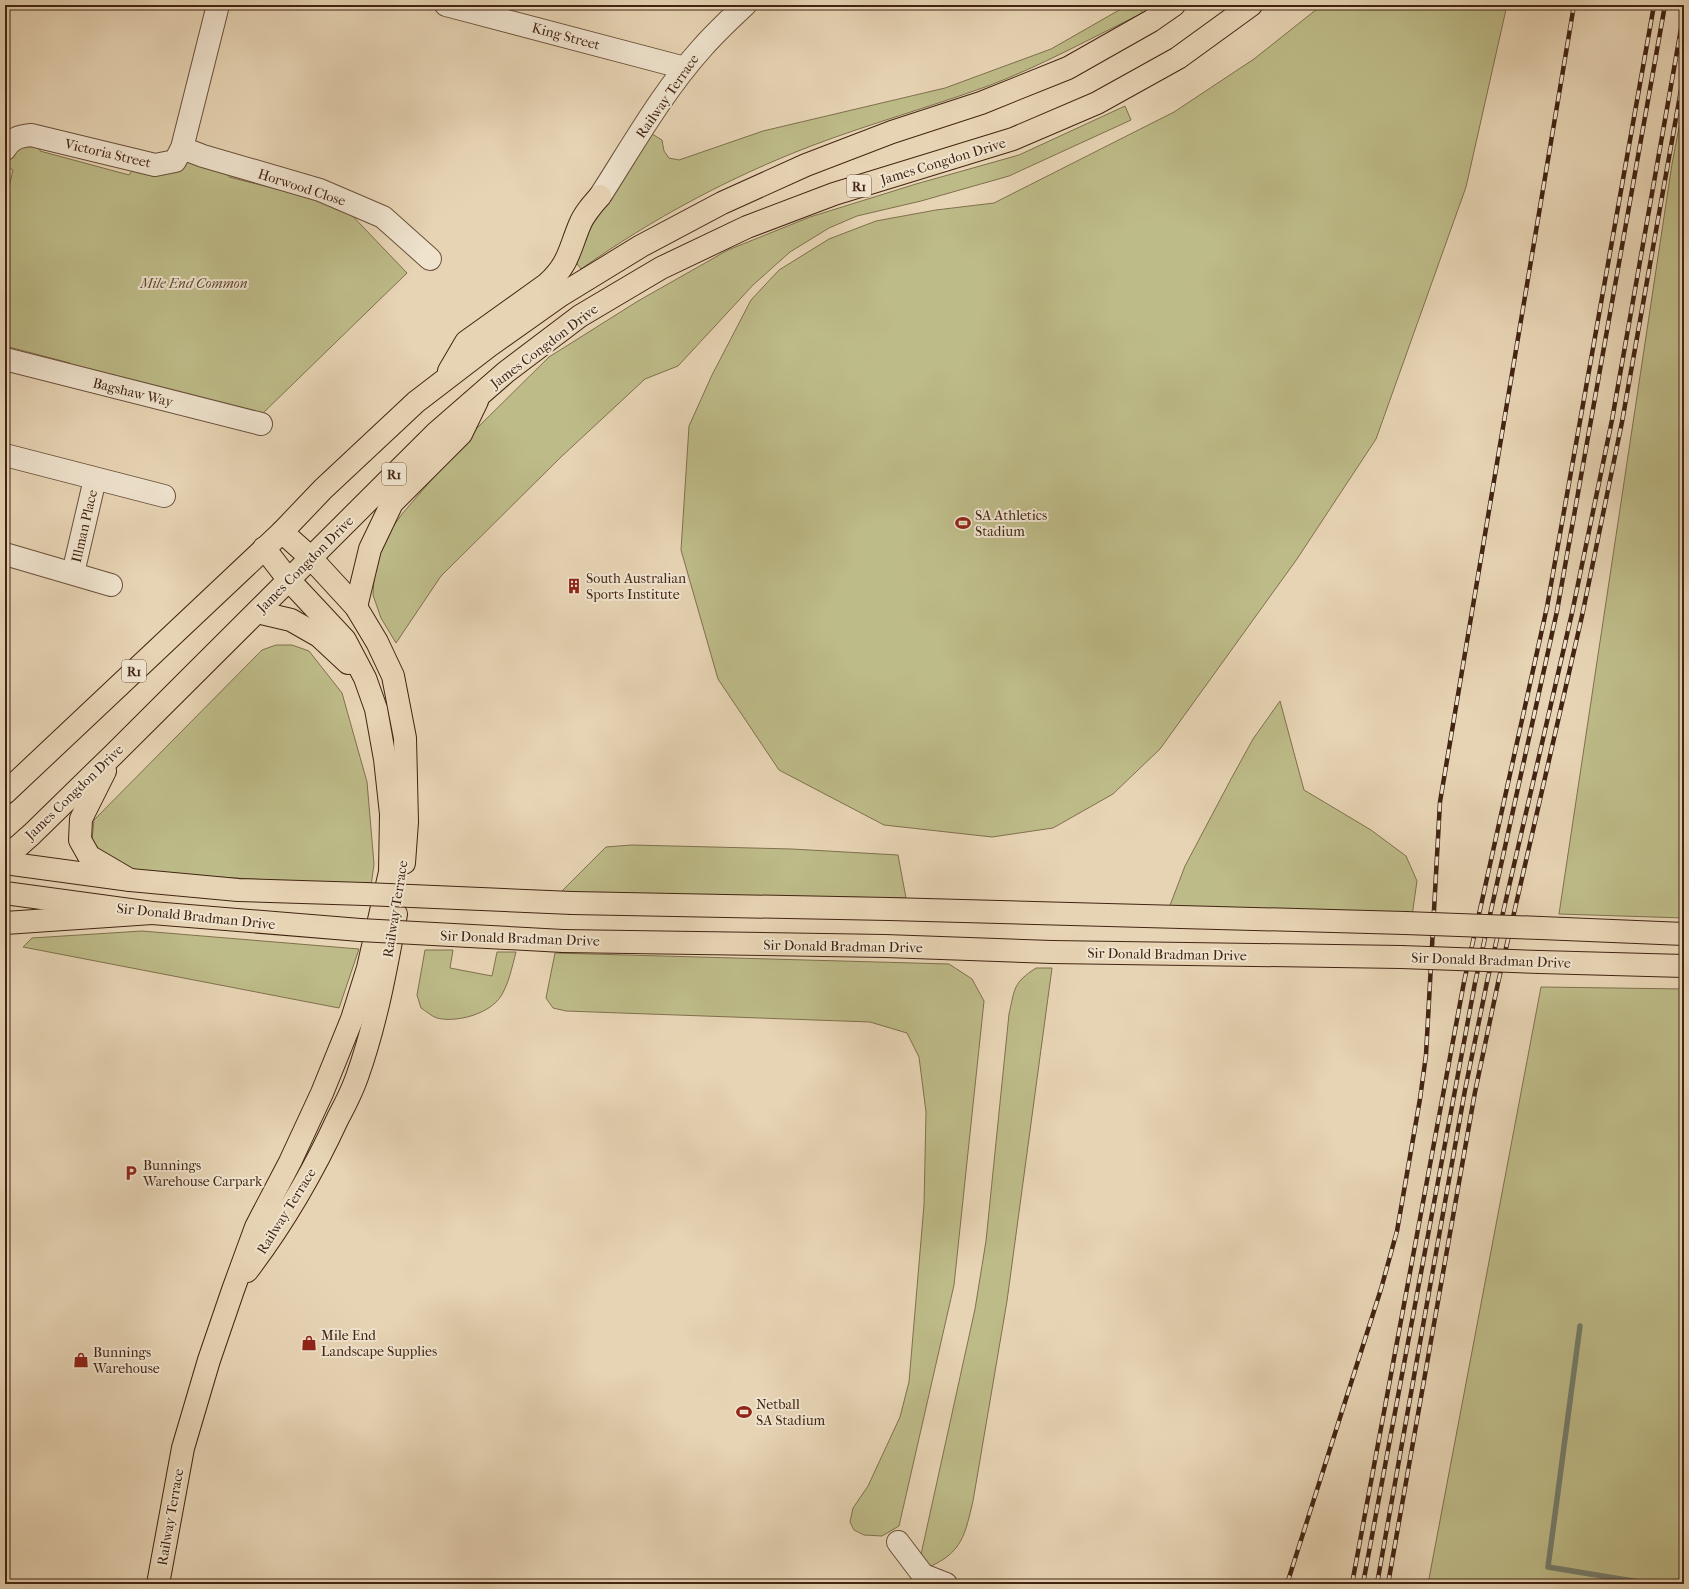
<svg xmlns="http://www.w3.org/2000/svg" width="1689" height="1589" viewBox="0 0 1689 1589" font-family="'IM FELL French Canon',serif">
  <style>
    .green { fill: #bdbb88; stroke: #80704d }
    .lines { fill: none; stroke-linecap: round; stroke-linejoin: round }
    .stream { stroke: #757d6d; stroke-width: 5.5 }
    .minor-casing { stroke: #6b503a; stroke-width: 24 }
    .major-casing { stroke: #422412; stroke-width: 24 }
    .highway-casing { stroke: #422412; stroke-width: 24 }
    .minor { stroke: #efe3ce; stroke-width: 22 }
    .major { stroke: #e7d4b4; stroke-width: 22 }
    .highway { stroke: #e7d4b4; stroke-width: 22 }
    .rail-casing { stroke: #422412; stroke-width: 4.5 }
    .rail { stroke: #efe3ce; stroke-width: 3; stroke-dasharray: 9; stroke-linecap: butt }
    .major-bridge-casing { stroke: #422412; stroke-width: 24; stroke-linecap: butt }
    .major-bridge { stroke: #e7d4b4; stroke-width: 22 }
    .labels { text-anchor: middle; stroke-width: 4; stroke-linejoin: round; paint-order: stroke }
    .shield { fill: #efe3ce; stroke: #765d4a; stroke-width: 1 }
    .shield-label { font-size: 13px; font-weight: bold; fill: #422412 }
    .street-label { font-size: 14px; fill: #422412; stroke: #efe3ce }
    .park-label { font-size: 14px; font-style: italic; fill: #614a30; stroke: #efe3ce }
    .poi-label { font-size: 14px; fill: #422412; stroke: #efe3ce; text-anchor: start }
  </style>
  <rect width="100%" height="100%" fill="#e7d4b4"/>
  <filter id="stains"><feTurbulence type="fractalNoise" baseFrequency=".005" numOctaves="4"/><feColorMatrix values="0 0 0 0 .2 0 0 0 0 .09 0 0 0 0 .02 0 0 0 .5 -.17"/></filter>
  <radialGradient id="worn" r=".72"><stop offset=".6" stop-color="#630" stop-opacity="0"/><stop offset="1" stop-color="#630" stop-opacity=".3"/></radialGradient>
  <g class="green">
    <path d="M 1128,5 L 1138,5 L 1143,13 C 1091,38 1041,66 988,86 C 930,107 869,124 811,146 C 730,177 652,219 581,269 L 572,257 L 583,223 L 611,201 L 652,134 L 662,140 L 664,151 L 669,158 L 679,160 L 763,131 L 945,88 L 1051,49 Z"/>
    <path d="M 1322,5 L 1507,5 L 1466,187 L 1376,439 L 1297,559 L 1160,749 L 1113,794 L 1053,828 L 992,837 L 884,825 L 779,770 L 718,679 L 681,550 L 689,426 L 712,375 L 751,300 L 779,270 L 829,239 L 876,221 L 936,210 L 994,203 L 1174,112 L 1254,59 Z"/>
    <path d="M 1684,101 L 1684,918 L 1559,914 L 1672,164 Z"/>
    <path d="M 1125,106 L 1131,120 L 1009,176 L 921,201 L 857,216 L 829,228 L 790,252 L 753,285 L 678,366 L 645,379 L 561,457 L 441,576 L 396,643 L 381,618 L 373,595 L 375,562 L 387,535 L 402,514 L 471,434 L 549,357 L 638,301 L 728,250 L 810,217 L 916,184 L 1019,155 Z"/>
    <path d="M 24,144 L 40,145 L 40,151 L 129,175 L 133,169 L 169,171 L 190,161 L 230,173 L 229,177 L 343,206 L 407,273 L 260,416 L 69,368 L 70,363 L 5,346 L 5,186 L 9,187 L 13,170 L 7,167 L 11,155 Z"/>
    <path d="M 276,645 L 292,645 L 309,651 L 342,693 L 367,782 L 374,864 L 371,886 L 133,872 L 102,853 L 92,840 L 94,820 L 262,650 Z"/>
    <path d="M 1280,701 L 1304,790 L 1371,830 L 1406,856 L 1417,881 L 1412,916 L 1169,908 L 1185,866 L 1231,779 L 1253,739 Z"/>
    <path d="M 632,845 L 792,849 L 898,855 L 906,898 L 560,893 L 606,847 Z"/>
    <path d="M 142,931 L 359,949 L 339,1008 L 23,947 L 32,938 Z"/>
    <path d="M 425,950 L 453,950 L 450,968 L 492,976 L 497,952 L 516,952 C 512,967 509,983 501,996 C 490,1014 456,1023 437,1018 C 431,1016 426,1011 421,1008 L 417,995 Z"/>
    <path d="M 555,953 L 949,964 L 972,979 L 984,1001 L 954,1285 L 899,1526 L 882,1536 L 864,1535 L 854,1530 L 850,1522 L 853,1508 L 868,1486 L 900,1417 L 909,1382 L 924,1205 L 926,1112 L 919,1057 L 907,1033 L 870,1022 L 566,1011 L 553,1008 L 546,998 Z"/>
    <path d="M 1036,968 L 1052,968 L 1007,1301 L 973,1501 C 965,1534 963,1552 929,1567 L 920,1559 L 975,1309 L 986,1241 L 1009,1014 C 1015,988 1013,983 1036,968 Z"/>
    <path d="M 1541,987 L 1684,989 L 1684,1584 L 1428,1584 Z"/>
  </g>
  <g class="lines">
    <path class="stream" d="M 1580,1326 L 1548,1567 L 1651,1584"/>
    <defs>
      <g id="minor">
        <path d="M 446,5 L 685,68"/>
        <path d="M 182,148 L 203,156 L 320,190 L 383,217 L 430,259"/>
        <path d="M 5,149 C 11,139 19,136 31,135 L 155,165 L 175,161 L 182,148 L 218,5"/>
        <path d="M 600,196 C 631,148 663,91 702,48 C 715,33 730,19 745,5"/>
        <path d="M 5,359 L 261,424"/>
        <path d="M 5,455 L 164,496"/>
        <path d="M 5,554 L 111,585"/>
        <path d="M 73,573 L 95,479"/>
        <path d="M 898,1542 L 923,1575 L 946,1584"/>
      </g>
      <g id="major">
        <path d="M 282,532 L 310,557 L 356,607 L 377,642 L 393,676 L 405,738 L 407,822 L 404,863"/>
        <path d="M 257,612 L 291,620 L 319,636 L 348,663"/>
        <path d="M 5,863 L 130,880 L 238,890 L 365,894"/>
        <path d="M 5,893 L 152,913 L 360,930"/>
        <path d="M 572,903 L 889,909 L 1405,923"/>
        <path d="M 1541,928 L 1684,934"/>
        <path d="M 563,941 L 885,946 L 1052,952 L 1401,957"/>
        <path d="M 1540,962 L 1684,966"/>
        <path d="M 247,1271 C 283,1224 313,1172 338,1118 C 345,1105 352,1091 357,1077 C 376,1024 386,969 396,914"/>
        <path d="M 158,1584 L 183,1448 L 209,1360 L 233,1290 L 256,1227 L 290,1162 L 322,1093 L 352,1019 L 368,968 L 390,872 L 391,814 L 385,759 L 376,709 L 365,678 L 345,640 L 288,579"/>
      </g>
      <g id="highway">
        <path d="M 449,371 L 466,342 L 547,284 C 569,264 569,250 580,224 C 584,214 592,205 600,196"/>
        <path d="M 264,548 L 288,579"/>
        <path d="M 356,607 L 370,549 L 392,503 L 461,434 L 477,401"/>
        <path d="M 105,771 L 81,819 L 80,840 L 89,856 L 130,880"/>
        <path d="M 5,793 L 282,532 L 323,489 L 416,402 L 489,346 L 561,295 L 641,246 L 722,203 L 806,165 L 892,132 L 981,103 L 1068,68 L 1151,21 L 1174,5"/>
        <path d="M 5,858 L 32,834 L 113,755 L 436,433 L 506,372 L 580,316 L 661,268 L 747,227 L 834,194 L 1013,139 L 1097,103 L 1178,58 L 1251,5"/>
        <path d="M 5,923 L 152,913"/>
      </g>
    </defs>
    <use href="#minor" class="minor-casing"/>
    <use href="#major" class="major-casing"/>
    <use href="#highway" class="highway-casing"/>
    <use href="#minor" class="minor"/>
    <use href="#major" class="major"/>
    <use href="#highway" class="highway"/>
    <defs>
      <g id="rail">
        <path d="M 1287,1584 L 1381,1289 L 1397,1231 L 1420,1099 L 1426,1055 L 1440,802 L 1574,5"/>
        <path d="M 1352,1584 L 1464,982 L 1547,607 L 1654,5"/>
        <path d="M 1363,1584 L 1475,983 L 1557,611 L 1665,5"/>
        <path d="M 1377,1584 L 1465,1090 L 1487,982 L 1572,613 L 1612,420 L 1684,12"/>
        <path d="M 1388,1584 L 1475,1092 L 1498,983 L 1582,616 L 1622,422 L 1684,73"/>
      </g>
    </defs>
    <use href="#rail" class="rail-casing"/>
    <use href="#rail" class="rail"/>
    <defs>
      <g id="major-bridge">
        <path d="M 365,894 L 572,903"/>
        <path d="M 1405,923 L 1541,928"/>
        <path d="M 360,930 L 563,941"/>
        <path d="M 1401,957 L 1540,962"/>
      </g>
    </defs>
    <use href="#major-bridge" class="major-bridge-casing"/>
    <use href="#major-bridge" class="major-bridge"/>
  </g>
  <defs>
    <symbol id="stadium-bare" viewBox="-9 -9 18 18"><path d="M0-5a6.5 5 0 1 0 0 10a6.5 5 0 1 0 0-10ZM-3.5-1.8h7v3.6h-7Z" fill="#8f2418" stroke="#efe3ce" stroke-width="2.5" paint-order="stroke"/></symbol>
    <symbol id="building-bare" viewBox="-9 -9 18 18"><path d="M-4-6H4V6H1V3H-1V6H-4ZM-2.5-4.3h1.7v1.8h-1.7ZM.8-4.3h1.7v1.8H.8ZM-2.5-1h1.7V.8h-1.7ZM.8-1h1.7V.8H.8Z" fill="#8f2418" stroke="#efe3ce" stroke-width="2.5" paint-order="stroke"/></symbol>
    <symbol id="parking-bare" viewBox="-9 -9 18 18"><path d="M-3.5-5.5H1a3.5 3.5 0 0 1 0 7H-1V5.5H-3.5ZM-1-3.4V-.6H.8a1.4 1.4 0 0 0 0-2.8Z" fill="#8f2418" stroke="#efe3ce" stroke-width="2.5" paint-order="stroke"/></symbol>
    <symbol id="shop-bare" viewBox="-9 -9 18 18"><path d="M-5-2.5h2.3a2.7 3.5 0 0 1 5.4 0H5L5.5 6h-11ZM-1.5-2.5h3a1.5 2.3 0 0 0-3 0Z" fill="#8f2418" stroke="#efe3ce" stroke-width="2.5" paint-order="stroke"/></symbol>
  </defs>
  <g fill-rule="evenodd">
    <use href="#stadium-bare" x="952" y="512" width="22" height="22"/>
    <use href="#building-bare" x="563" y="575" width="22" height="22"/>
    <use href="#parking-bare" x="120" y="1162" width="22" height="22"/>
    <use href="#shop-bare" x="298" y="1332" width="22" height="22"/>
    <use href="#shop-bare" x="70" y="1349" width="22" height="22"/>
    <use href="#stadium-bare" x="733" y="1401" width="22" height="22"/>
  </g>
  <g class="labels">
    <g class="shield">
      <rect x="847" y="175" width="24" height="22" rx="3"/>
      <rect x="382" y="463" width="24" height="22" rx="3"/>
      <rect x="122" y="660" width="24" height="22" rx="3"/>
    </g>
    <g class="shield-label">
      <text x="859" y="191">R1</text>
      <text x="394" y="479">R1</text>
      <text x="134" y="676">R1</text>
    </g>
    <g class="street-label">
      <text transform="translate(566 36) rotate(15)" y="5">King Street</text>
      <text transform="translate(667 96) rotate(-55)" y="5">Railway Terrace</text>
      <text transform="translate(108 153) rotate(13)" y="5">Victoria Street</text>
      <text transform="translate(943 161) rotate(-17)" y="5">James Congdon Drive</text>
      <text transform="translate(302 187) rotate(18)" y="5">Horwood Close</text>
      <text transform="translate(544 346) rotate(-37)" y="5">James Congdon Drive</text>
      <text transform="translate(133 392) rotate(14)" y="5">Bagshaw Way</text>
      <text transform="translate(84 526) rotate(-77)" y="5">Illman Place</text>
      <text transform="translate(305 564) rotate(-45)" y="5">James Congdon Drive</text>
      <text transform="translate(74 792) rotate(-44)" y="5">James Congdon Drive</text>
      <text transform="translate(395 909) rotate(-81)" y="5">Railway Terrace</text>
      <text transform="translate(196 916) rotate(6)" y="5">Sir Donald Bradman Drive</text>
      <text transform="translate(520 938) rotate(2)" y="5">Sir Donald Bradman Drive</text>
      <text transform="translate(843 946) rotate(1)" y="5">Sir Donald Bradman Drive</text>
      <text transform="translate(1167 954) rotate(1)" y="5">Sir Donald Bradman Drive</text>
      <text transform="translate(1491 960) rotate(2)" y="5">Sir Donald Bradman Drive</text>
      <text transform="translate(286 1211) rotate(-58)" y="5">Railway Terrace</text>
      <text transform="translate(170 1517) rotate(-80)" y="5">Railway Terrace</text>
    </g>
    <g class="park-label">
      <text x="194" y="288">Mile End Common</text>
    </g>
    <g class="poi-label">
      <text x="975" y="520">SA Athletics<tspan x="975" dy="16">Stadium</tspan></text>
      <text x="586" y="583">South Australian<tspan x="586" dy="16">Sports Institute</tspan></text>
      <text x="143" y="1170">Bunnings<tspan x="143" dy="16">Warehouse Carpark</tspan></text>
      <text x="321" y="1340">Mile End<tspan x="321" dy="16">Landscape Supplies</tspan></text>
      <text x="93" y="1357">Bunnings<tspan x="93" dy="16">Warehouse</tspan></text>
      <text x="756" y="1409">Netball<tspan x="756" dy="16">SA Stadium</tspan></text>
    </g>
  </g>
  <rect width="1689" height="1589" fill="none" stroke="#e7d4b4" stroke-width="20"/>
  <rect x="6" y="6" width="1677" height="1577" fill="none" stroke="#422412" stroke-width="2"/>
  <rect x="10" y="10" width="1669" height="1569" fill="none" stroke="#422412"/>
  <rect width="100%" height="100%" filter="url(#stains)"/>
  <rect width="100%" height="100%" fill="url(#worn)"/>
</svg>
